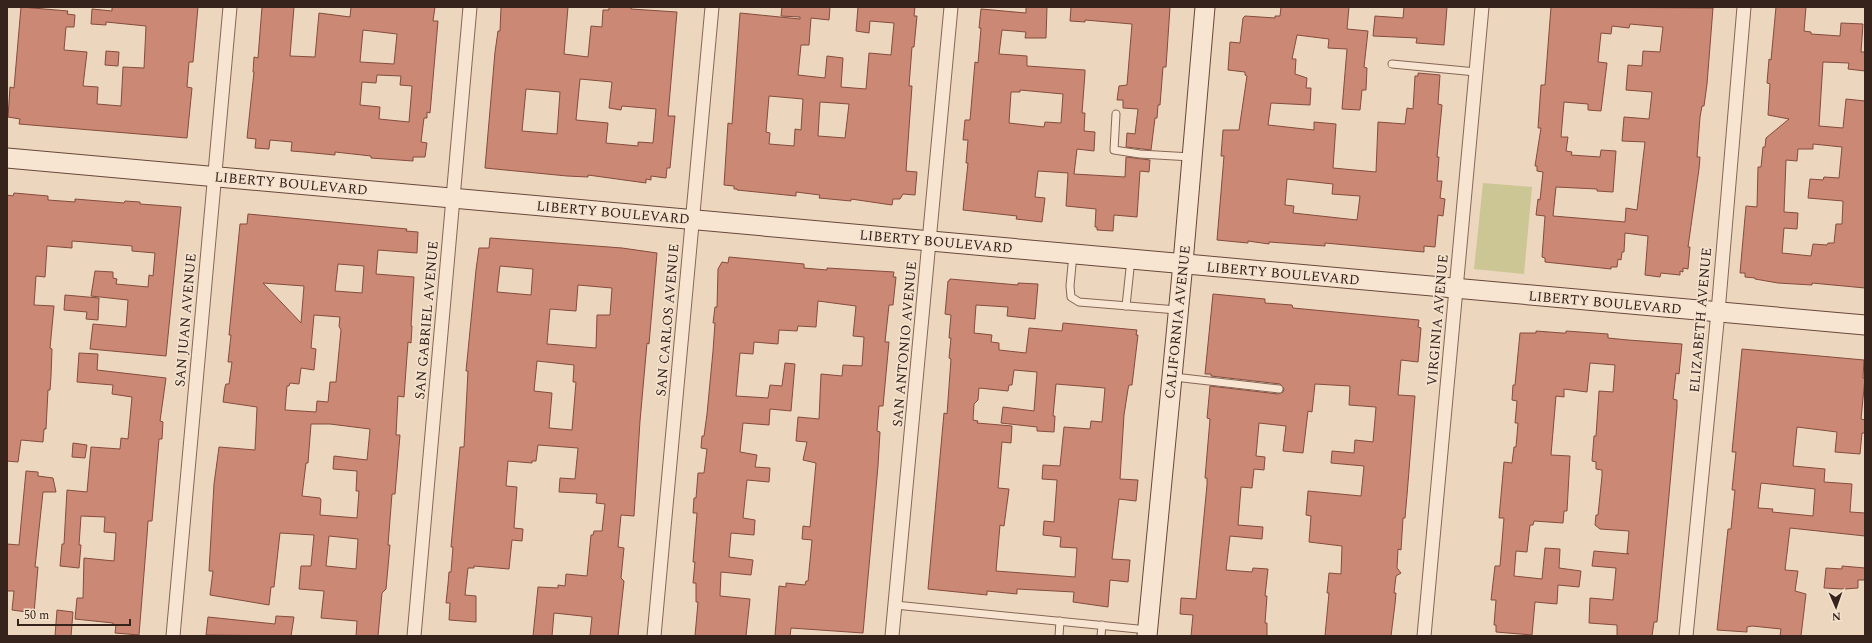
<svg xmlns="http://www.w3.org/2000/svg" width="1872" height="643" viewBox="0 0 1872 643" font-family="Spectral,serif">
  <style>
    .green { fill: #cbc693 }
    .building { fill: #cb8874; stroke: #844c3d; fill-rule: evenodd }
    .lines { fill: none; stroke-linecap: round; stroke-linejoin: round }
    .lane-casing { stroke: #856757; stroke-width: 9 }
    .street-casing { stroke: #856757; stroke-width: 15 }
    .secondary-casing { stroke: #67483b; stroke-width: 21 }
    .lane { stroke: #f8e5d1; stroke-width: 7 }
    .street { stroke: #f8e5d1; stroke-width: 13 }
    .secondary { stroke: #f8e5d1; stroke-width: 19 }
    .labels { text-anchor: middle; stroke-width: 3.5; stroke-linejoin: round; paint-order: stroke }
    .street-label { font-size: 14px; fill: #35231c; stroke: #f5e2ce }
  </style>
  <rect width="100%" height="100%" fill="#edd6be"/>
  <path class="green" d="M 1483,183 L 1532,187 L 1524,274 L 1474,269 Z"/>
  <g class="building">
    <path d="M 21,7 L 68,11 L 67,14 L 75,15 L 74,27 L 66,27 L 64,50 L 87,52 L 83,86 L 98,87 L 97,104 L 121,106 L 123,67 L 144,68 L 146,26 L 106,22 L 106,25 L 91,24 L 92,9 L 112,11 L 112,7 L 198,7 L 193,62 L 189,62 L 187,87 L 192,88 L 187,138 L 19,124 L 20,119 L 8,117 L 10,87 L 14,88 Z"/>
    <path d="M 262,7 L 294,7 L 290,56 L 315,57 L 319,13 L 350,17 L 351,7 L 435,7 L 433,21 L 438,21 L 431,102 L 430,113 L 427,112 L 427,118 L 424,118 L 421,142 L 427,143 L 425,157 L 413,157 L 413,161 L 371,158 L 371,156 L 335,152 L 335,155 L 304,152 L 291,151 L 292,142 L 270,140 L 269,149 L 255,148 L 256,139 L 247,138 L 254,72 L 253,72 L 254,57 L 258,58 ZM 363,30 L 397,34 L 394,64 L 360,62 ZM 377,75 L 401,76 L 400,85 L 412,86 L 409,122 L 379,119 L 380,107 L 360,105 L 362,82 L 376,83 Z"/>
    <path d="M 501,7 L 568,7 L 564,54 L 588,57 L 591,26 L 602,27 L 603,10 L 609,10 L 609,7 L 631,7 L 631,9 L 677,12 L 668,116 L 675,116 L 670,168 L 667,168 L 666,178 L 651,176 L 651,180 L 646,179 L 646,183 L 588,175 L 588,177 L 567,176 L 485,168 L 495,52 L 498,31 L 500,31 ZM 580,79 L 612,82 L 609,108 L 621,110 L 622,106 L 656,109 L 653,143 L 638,142 L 638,146 L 606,143 L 608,123 L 576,120 ZM 526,89 L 560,92 L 557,134 L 522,131 Z"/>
    <path d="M 782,7 L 830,7 L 829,20 L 811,18 L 809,45 L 801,45 L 798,75 L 825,78 L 827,56 L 843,58 L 841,87 L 866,89 L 869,53 L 891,55 L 894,23 L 870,21 L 869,33 L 856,31 L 858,7 L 915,7 L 914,16 L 917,16 L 914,47 L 912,47 L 909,86 L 912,86 L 906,171 L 917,172 L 915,195 L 903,194 L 900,199 L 893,199 L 892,205 L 851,199 L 851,201 L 819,198 L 820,195 L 796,192 L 796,196 L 737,190 L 737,189 L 734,189 L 734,186 L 724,185 L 728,123 L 732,124 L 740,13 L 800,19 L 800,17 L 781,16 ZM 769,96 L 803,99 L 801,130 L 795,129 L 794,146 L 769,144 L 770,133 L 766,132 ZM 820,102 L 849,104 L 845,138 L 818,136 Z"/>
    <path d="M 1026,7 L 1047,7 L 1046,38 L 1025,38 L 1026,32 L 1002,30 L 999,54 L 1027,56 L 1027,66 L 1085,70 L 1085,73 L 1082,113 L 1085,113 L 1084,131 L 1095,132 L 1094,151 L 1077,149 L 1074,174 L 1125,177 L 1126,157 L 1150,160 L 1149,172 L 1140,171 L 1137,217 L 1114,215 L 1113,231 L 1097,230 L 1097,227 L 1095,227 L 1096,209 L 1066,206 L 1068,173 L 1038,171 L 1035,197 L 1045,198 L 1042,222 L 1016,219 L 1017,216 L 963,210 L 968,163 L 966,163 L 968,140 L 963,140 L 965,120 L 970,120 L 975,62 L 978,63 L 981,28 L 979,28 L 981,9 L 1026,13 ZM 1020,90 L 1063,94 L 1061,123 L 1045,122 L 1044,127 L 1009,123 L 1011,92 L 1020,92 Z"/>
    <path d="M 1071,7 L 1170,7 L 1166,67 L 1163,67 L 1160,105 L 1158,105 L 1157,118 L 1155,118 L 1151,150 L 1126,147 L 1127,133 L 1135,134 L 1138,109 L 1123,108 L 1123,100 L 1117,100 L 1119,86 L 1127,85 L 1132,24 L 1085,20 L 1085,22 L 1070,21 Z"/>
    <path d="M 1281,7 L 1349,7 L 1347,29 L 1368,31 L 1364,67 L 1367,68 L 1366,90 L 1362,90 L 1360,110 L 1342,109 L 1347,49 L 1328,48 L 1329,39 L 1297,35 L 1292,59 L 1296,59 L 1295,74 L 1307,78 L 1306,88 L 1311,88 L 1310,105 L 1271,103 L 1268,125 L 1314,130 L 1314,122 L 1336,124 L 1333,168 L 1376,172 L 1378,122 L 1405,124 L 1407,108 L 1413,109 L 1415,76 L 1418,76 L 1418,73 L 1440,75 L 1438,104 L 1442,105 L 1437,157 L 1439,157 L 1437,181 L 1442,181 L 1440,198 L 1445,199 L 1443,216 L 1438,215 L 1435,247 L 1424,246 L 1424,252 L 1325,243 L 1325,246 L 1269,242 L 1269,244 L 1248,241 L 1248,243 L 1217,240 L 1224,156 L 1221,156 L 1223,130 L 1239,130 L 1247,76 L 1245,75 L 1245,72 L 1228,70 L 1230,42 L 1240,43 L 1243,18 L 1245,16 L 1275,18 L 1275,16 L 1280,16 ZM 1287,179 L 1333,184 L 1332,194 L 1360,196 L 1357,220 L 1293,213 L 1294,206 L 1285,205 Z"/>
    <path d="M 1404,7 L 1447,7 L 1444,45 L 1416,43 L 1417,38 L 1373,36 L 1375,16 L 1403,18 Z"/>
    <path d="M 1551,7 L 1713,8 L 1707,84 L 1704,106 L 1702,106 L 1700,117 L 1697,157 L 1700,157 L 1699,169 L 1688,247 L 1690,247 L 1688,269 L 1683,268 L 1683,272 L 1680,271 L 1680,275 L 1661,273 L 1660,277 L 1645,275 L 1648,236 L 1625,233 L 1624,252 L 1622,252 L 1621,260 L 1618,259 L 1617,267 L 1611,267 L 1611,269 L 1545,262 L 1545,258 L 1542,257 L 1545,216 L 1536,215 L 1538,199 L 1540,200 L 1543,172 L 1537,171 L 1537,166 L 1535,166 L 1541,128 L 1538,128 L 1541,85 L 1545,85 ZM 1630,24 L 1663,27 L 1660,52 L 1643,51 L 1642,66 L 1628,65 L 1626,90 L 1652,92 L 1649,119 L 1624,117 L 1622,141 L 1645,142 L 1637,210 L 1626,208 L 1625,222 L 1553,216 L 1556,187 L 1597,189 L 1597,191 L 1613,192 L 1616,151 L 1601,150 L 1600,157 L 1571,155 L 1572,152 L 1566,151 L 1568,137 L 1561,137 L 1564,102 L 1588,104 L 1588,110 L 1601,111 L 1607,63 L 1598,62 L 1601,33 L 1611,34 L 1612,26 L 1629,28 Z"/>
    <path d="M 1776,7 L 1806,7 L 1804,31 L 1811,32 L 1811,34 L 1840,36 L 1841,23 L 1863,24 L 1861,52 L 1865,52 L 1865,71 L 1848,69 L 1849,63 L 1823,62 L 1819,126 L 1843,128 L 1846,99 L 1865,101 L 1865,288 L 1812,283 L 1812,285 L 1778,283 L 1755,279 L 1755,278 L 1745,277 L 1745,273 L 1740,273 L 1746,206 L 1757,207 L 1758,167 L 1761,167 L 1763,147 L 1765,147 L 1766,138 L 1789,119 L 1768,115 L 1770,84 L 1767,83 L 1769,59 L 1771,60 ZM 1813,144 L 1842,147 L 1839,178 L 1824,177 L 1823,180 L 1810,179 L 1808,198 L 1843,201 L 1842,224 L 1836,224 L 1834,243 L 1828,243 L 1827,245 L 1813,244 L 1811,256 L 1782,253 L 1784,228 L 1797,229 L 1798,213 L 1784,212 L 1786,160 L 1797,161 L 1798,149 L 1813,149 Z"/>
    <path d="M 106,51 L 119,52 L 118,66 L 105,65 Z"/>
    <path d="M 14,193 L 48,196 L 48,200 L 75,202 L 75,199 L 124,203 L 125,201 L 140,202 L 140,204 L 181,207 L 166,356 L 90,349 L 93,324 L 126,327 L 128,300 L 91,296 L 95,271 L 113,272 L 113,278 L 117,279 L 116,284 L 148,287 L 149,275 L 153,276 L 155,253 L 132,251 L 132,246 L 85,242 L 72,241 L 72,248 L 47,246 L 45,277 L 36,276 L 34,305 L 54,306 L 50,348 L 52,349 L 51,376 L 50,390 L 48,390 L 46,429 L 44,429 L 43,442 L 21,440 L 18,462 L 7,461 L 7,195 L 13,196 Z"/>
    <path d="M 248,214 L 407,229 L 406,231 L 418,232 L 417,253 L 378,250 L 376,274 L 414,277 L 411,326 L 412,326 L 411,343 L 408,342 L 404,397 L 398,396 L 396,435 L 400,435 L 395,494 L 392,494 L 388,545 L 390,545 L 386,589 L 382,593 L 378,636 L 356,636 L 357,621 L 321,618 L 324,591 L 299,589 L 301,566 L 311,566 L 314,535 L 280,533 L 274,587 L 271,587 L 269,605 L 210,595 L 213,571 L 209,571 L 214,484 L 219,447 L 255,450 L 257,407 L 223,402 L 225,387 L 226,384 L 229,384 L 232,362 L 228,362 L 231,335 L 229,335 L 240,224 L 247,224 ZM 338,264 L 364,266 L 362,293 L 335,291 ZM 263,283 L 304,286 L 301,323 ZM 314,315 L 340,317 L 339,326 L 341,330 L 336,382 L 330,382 L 328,402 L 317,401 L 316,412 L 285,410 L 287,386 L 289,386 L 290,383 L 299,384 L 301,368 L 314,370 L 316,349 L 311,348 ZM 311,424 L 330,424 L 370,429 L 367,460 L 334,456 L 333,469 L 357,471 L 356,491 L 359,491 L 357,518 L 320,515 L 321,500 L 320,498 L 302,496 L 306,463 L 308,463 ZM 329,536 L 358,539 L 356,569 L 326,566 Z"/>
    <path d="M 490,238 L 622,248 L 657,253 L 649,344 L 647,343 L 640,421 L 634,516 L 621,515 L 618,547 L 624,548 L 621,578 L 624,581 L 618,636 L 590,636 L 592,617 L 554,613 L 552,636 L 533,636 L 538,587 L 558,588 L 558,585 L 565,586 L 566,574 L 587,576 L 591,535 L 593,535 L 594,531 L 602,531 L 605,504 L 596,503 L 597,494 L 559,492 L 560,478 L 575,479 L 578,448 L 538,445 L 536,461 L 532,461 L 532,463 L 508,461 L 506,486 L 517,487 L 514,528 L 523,529 L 522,541 L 512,540 L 509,569 L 474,566 L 474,568 L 468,568 L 465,595 L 476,596 L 476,622 L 449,620 L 450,603 L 446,603 L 448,584 L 449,572 L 451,572 L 453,547 L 451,547 L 460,447 L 464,447 L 468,371 L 466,371 L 476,270 L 479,248 L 489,248 ZM 500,266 L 533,269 L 531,295 L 497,292 ZM 578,285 L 612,288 L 610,315 L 597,315 L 596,348 L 547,344 L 550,309 L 576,311 ZM 537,361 L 574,365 L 573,382 L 576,382 L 572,430 L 549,428 L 552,393 L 534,391 Z"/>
    <path d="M 729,257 L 804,264 L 804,268 L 827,270 L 827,268 L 894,272 L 893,277 L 896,277 L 893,305 L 889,305 L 885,342 L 889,342 L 883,406 L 879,406 L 877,431 L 880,432 L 878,466 L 863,633 L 791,628 L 790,636 L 775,636 L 779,586 L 786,587 L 786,583 L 805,585 L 806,581 L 808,581 L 812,540 L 802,539 L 803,526 L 810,527 L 816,463 L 803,460 L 807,442 L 796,441 L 798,417 L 819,419 L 821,374 L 842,376 L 843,365 L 862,366 L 864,337 L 853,336 L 856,306 L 818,301 L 816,327 L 798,326 L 797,331 L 779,330 L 778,344 L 754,342 L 753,354 L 740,353 L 736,396 L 768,398 L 770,385 L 782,386 L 785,363 L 795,364 L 791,411 L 770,409 L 769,425 L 743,423 L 740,452 L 757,455 L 755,467 L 770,468 L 769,482 L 747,480 L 743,518 L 755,520 L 754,535 L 731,533 L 729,557 L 753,560 L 751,575 L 721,572 L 720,596 L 750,599 L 746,636 L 695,636 L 698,602 L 696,602 L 696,583 L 693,583 L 695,562 L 693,562 L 697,513 L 693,513 L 694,498 L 696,498 L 698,473 L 704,473 L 707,449 L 701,448 L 702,436 L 704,436 L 707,414 L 713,351 L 715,323 L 713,323 L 715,307 L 717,307 L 718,269 L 722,262 L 728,263 Z"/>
    <path d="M 950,279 L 1018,285 L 1018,283 L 1038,284 L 1035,319 L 1007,316 L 1008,307 L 976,305 L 974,333 L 992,335 L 991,342 L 999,343 L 999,350 L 1026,353 L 1029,328 L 1062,331 L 1063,323 L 1137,330 L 1136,335 L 1138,335 L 1132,385 L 1129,385 L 1128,389 L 1124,415 L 1120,479 L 1138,480 L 1136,501 L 1119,499 L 1112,559 L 1130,560 L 1128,582 L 1110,580 L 1108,607 L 1073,602 L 1074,592 L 1017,589 L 1017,594 L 987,591 L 987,595 L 928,589 L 944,413 L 947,414 L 951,359 L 949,358 L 951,338 L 949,338 L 951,315 L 945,314 L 948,281 L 949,281 ZM 1014,370 L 1037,372 L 1034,411 L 1003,407 L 1001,423 L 1037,427 L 1037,431 L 1054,432 L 1055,416 L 1053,416 L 1056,384 L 1105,388 L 1102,422 L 1091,421 L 1090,429 L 1064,427 L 1060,466 L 1043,465 L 1042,479 L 1057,480 L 1054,522 L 1044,521 L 1043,535 L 1061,537 L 1060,547 L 1077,548 L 1075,577 L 996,571 L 1000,525 L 1004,526 L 1009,489 L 998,488 L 1002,442 L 1011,443 L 1012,426 L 977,423 L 978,421 L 973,420 L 974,404 L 978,400 L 979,388 L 1008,391 L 1009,385 L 1012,385 Z"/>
    <path d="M 1213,294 L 1265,299 L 1265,303 L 1292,305 L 1293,308 L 1419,320 L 1418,327 L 1421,328 L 1418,362 L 1401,360 L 1398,395 L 1415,396 L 1407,495 L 1405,518 L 1403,518 L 1401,550 L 1398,549 L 1397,568 L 1401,573 L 1396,576 L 1394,593 L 1396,593 L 1395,604 L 1391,636 L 1325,636 L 1329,593 L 1327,593 L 1329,573 L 1341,574 L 1342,546 L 1309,542 L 1311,516 L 1306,515 L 1308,491 L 1361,496 L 1364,466 L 1331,463 L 1332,451 L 1354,453 L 1355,440 L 1373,442 L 1376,407 L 1349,405 L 1350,386 L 1315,384 L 1312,412 L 1308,411 L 1303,453 L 1283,451 L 1286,426 L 1259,423 L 1256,456 L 1265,457 L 1264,470 L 1254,469 L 1252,488 L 1241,487 L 1238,525 L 1263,527 L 1262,539 L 1230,536 L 1226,570 L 1252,572 L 1253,568 L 1268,569 L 1265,596 L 1267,596 L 1265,623 L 1267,623 L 1267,636 L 1191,636 L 1193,615 L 1180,614 L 1181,598 L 1196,599 L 1207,485 L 1207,478 L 1205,478 L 1210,419 L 1207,418 L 1210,386 L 1278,394 L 1283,392 L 1284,389 L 1280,384 L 1211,376 L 1211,374 L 1205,374 Z"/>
    <path d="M 65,295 L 99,298 L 98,320 L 86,319 L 87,312 L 64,310 Z"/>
    <path d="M 1536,331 L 1562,333 L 1566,333 L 1566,331 L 1608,334 L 1608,338 L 1628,340 L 1682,344 L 1679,374 L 1676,373 L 1673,399 L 1677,400 L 1677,407 L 1668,506 L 1657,622 L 1654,622 L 1652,636 L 1617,636 L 1617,625 L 1589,623 L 1590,598 L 1613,600 L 1616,568 L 1592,566 L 1594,551 L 1629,554 L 1627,553 L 1629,531 L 1600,529 L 1595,525 L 1596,515 L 1598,515 L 1602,476 L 1602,470 L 1596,469 L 1596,462 L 1592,461 L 1594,436 L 1596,436 L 1599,391 L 1613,392 L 1615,365 L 1590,363 L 1587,392 L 1564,389 L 1564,397 L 1556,396 L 1551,455 L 1570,456 L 1567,511 L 1564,511 L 1563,523 L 1534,521 L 1533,525 L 1530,525 L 1527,552 L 1516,551 L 1514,576 L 1542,579 L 1545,548 L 1560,549 L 1559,568 L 1581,571 L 1579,587 L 1558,585 L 1557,604 L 1535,602 L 1532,635 L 1496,632 L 1496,625 L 1494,625 L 1496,600 L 1491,600 L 1495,566 L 1500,566 L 1504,518 L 1499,518 L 1504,462 L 1512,463 L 1514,447 L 1516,447 L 1518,423 L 1515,423 L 1517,401 L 1512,400 L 1513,385 L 1515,385 L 1520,333 L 1536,333 Z"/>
    <path d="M 1742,349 L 1864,360 L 1863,378 L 1865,378 L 1861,419 L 1865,420 L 1865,433 L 1862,433 L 1860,454 L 1835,452 L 1837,432 L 1797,427 L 1793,466 L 1825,469 L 1824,482 L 1852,484 L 1850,512 L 1865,513 L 1865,536 L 1790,528 L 1785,570 L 1798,571 L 1795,591 L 1806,594 L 1801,636 L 1780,636 L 1781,629 L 1752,626 L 1747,627 L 1747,632 L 1717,630 L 1728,529 L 1731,529 L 1735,490 L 1732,490 L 1736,452 L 1732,452 ZM 1761,483 L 1815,489 L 1813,516 L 1772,512 L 1773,509 L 1758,508 Z"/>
    <path d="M 79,353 L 98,354 L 97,370 L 166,378 L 160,421 L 163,422 L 162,439 L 159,439 L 152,521 L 148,521 L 147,536 L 139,635 L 115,633 L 116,625 L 113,624 L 113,623 L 75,619 L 77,598 L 83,598 L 84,558 L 114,561 L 116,533 L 104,532 L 105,517 L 81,516 L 79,545 L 81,545 L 79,568 L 60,566 L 62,544 L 64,544 L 67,490 L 87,492 L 91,447 L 120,449 L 121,438 L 128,439 L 132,397 L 112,394 L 113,385 L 77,382 Z"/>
    <path d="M 73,443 L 87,445 L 85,458 L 72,457 Z"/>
    <path d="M 26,471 L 38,472 L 38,476 L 53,478 L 56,492 L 43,492 L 35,567 L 38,567 L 34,613 L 12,610 L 14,591 L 7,591 L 7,544 L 19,545 Z"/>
    <path d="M 1842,566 L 1865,568 L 1865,580 L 1858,580 L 1858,588 L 1844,589 L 1824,588 L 1826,568 L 1842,569 Z"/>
    <path d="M 57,610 L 73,612 L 71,636 L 55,636 Z"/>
    <path d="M 276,616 L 294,617 L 291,636 L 206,635 L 208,617 L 275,624 Z"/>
  </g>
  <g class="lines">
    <defs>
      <g id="lane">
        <path d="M 1392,64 L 1476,72"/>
        <path d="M 1116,114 L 1114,150 L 1140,154 L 1191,157"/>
        <path d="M 1073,254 L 1070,286 L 1071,297 L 1079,302 L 1177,310"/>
        <path d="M 1126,306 L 1131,259"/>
        <path d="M 1174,377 L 1279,389"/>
        <path d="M 895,605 L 1148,630"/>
        <path d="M 1059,636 L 1060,621"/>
        <path d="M 1101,636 L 1102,625"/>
      </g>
      <g id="street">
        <path d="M 173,636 L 230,7"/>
        <path d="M 414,636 L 470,7"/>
        <path d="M 654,636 L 712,7"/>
        <path d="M 892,636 L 951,7"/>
        <path d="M 1424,636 L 1482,7"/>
        <path d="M 1686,636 L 1718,312 L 1744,7"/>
      </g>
      <g id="secondary">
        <path d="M 7,158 L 1865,325"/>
        <path d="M 1147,636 L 1183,263 L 1205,7"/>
      </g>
    </defs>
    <use href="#lane" class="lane-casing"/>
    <use href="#street" class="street-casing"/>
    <use href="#secondary" class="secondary-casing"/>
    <use href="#lane" class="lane"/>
    <use href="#street" class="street"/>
    <use href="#secondary" class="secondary"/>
  </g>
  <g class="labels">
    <g class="street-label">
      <text transform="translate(291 183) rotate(5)" y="5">LIBERTY BOULEVARD</text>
      <text transform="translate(613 212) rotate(5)" y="5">LIBERTY BOULEVARD</text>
      <text transform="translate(936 241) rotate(5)" y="5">LIBERTY BOULEVARD</text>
      <text transform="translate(1283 273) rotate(5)" y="5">LIBERTY BOULEVARD</text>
      <text transform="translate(1605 302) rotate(5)" y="5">LIBERTY BOULEVARD</text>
      <text transform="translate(185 320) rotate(-85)" y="5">SAN JUAN AVENUE</text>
      <text transform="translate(426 320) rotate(-85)" y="5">SAN GABRIEL AVENUE</text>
      <text transform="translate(667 320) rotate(-85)" y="5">SAN CARLOS AVENUE</text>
      <text transform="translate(1437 320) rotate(-85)" y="5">VIRGINIA AVENUE</text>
      <text transform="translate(1700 320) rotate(-85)" y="5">ELIZABETH AVENUE</text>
      <text transform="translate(1177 322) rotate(-84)" y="5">CALIFORNIA AVENUE</text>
      <text transform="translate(904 344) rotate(-85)" y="5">SAN ANTONIO AVENUE</text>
    </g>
  </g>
  <rect width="1872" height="643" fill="none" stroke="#35231c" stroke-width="16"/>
  <g transform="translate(1836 607) rotate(178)" stroke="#f5e2ce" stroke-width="3" paint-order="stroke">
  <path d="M0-3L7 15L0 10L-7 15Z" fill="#35231c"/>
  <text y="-6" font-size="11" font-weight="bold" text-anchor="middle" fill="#35231c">N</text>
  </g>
  <path d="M18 619v6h112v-6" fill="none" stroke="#35231c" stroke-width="2"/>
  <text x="24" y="619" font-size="12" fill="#35231c" stroke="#f5e2ce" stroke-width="3" paint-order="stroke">50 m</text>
</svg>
